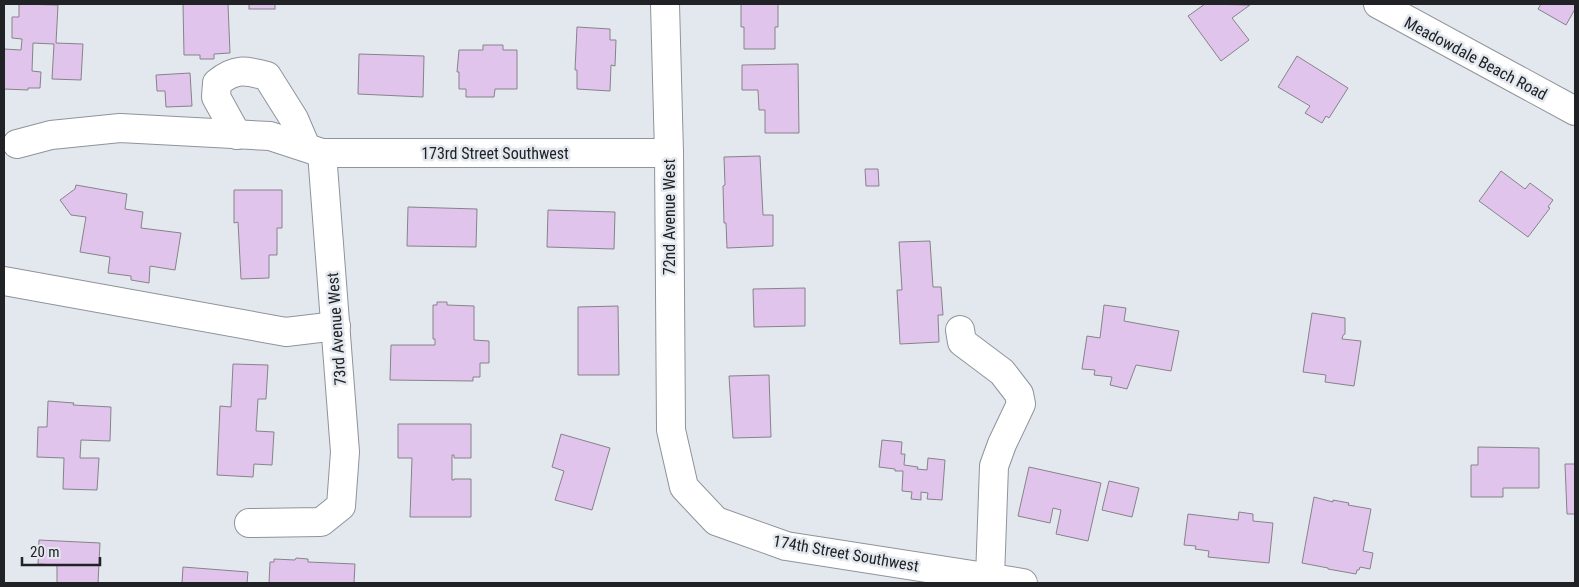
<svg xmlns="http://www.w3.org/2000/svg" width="1579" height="587" viewBox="0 0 1579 587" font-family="'Roboto Condensed',sans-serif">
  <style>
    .building { fill: #e1c4eb; stroke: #878389 }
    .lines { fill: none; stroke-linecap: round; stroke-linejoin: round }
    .minor-casing { stroke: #8f939b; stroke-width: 30 }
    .minor { stroke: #fff; stroke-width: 28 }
    .labels { text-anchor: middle; stroke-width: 5; stroke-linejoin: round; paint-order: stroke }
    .street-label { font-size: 16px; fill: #202225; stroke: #e3e8ef }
  </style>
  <rect width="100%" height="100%" fill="#e3e8ef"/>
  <g class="building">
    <path d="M 19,4 L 58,5 L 56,43 L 83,44 L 81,80 L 52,79 L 54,44 L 33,43 L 32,71 L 41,72 L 40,88 L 28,88 L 28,90 L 4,89 L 4,49 L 21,50 L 22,39 L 12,38 L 12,17 L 19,17 Z"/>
    <path d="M 183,4 L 228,4 L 230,53 L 214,54 L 214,59 L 200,59 L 200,55 L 184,55 Z"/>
    <rect x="249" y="4" width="26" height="5"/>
    <path d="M 741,4 L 778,4 L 778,27 L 775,27 L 775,49 L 744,49 L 744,27 L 741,27 Z"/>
    <path d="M 1205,4 L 1250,5 L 1232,18 L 1249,40 L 1221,61 L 1188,16 Z"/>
    <path d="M 1541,4 L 1575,4 L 1575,9 L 1566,25 L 1538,9 Z"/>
    <path d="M 577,27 L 610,29 L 610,40 L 616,40 L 615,66 L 611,65 L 610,91 L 577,89 L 577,70 L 575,70 Z"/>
    <path d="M 483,45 L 503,45 L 503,50 L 517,50 L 517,89 L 495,89 L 494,97 L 466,97 L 466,89 L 459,89 L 459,72 L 457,72 L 459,50 L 483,50 Z"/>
    <path d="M 359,54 L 424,56 L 423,97 L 358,94 Z"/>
    <path d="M 1297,56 L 1348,88 L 1329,118 L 1326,116 L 1322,123 L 1305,113 L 1310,106 L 1278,87 Z"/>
    <path d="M 798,64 L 799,133 L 765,133 L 765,110 L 759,110 L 758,90 L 742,90 L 742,65 Z"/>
    <path d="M 190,73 L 192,106 L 166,107 L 165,91 L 157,91 L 156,75 Z"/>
    <path d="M 760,156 L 763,215 L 773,215 L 773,246 L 727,248 L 726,223 L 724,223 L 723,186 L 725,185 L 724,157 Z"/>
    <path d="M 865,169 L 878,169 L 879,186 L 866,186 Z"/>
    <path d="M 1501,171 L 1525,189 L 1530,183 L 1553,200 L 1548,207 L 1550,208 L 1528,237 L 1479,201 Z"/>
    <path d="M 76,185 L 127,194 L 125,209 L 143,212 L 141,228 L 181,233 L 175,270 L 150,266 L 149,283 L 131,280 L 131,276 L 108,273 L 110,257 L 80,252 L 86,217 L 71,215 L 60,200 L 75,189 Z"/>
    <path d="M 234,190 L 282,190 L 282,228 L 277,228 L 277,255 L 269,255 L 269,278 L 241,279 L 238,222 L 234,223 Z"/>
    <path d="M 408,207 L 477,209 L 476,247 L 407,246 Z"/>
    <path d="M 548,210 L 615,212 L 614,249 L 547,247 Z"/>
    <path d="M 930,241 L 933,287 L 941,287 L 943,315 L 938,315 L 939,342 L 900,344 L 897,290 L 902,290 L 899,242 Z"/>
    <path d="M 805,288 L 805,326 L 754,327 L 753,289 Z"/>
    <path d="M 437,302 L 447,302 L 447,305 L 474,306 L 474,340 L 489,341 L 489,363 L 480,363 L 480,377 L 473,377 L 473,381 L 390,380 L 391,345 L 435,345 L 435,339 L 433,339 L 433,305 L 437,305 Z"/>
    <path d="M 1104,305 L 1126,308 L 1124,321 L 1179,331 L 1171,371 L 1136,365 L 1127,389 L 1110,385 L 1112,377 L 1094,375 L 1095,370 L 1082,369 L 1087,336 L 1100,338 Z"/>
    <path d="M 618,306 L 619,375 L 578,375 L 578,307 Z"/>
    <path d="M 1312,313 L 1345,318 L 1345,334 L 1343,335 L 1342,339 L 1361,341 L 1354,386 L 1325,382 L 1326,375 L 1303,372 Z"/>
    <path d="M 233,364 L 268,365 L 266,399 L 258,399 L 256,431 L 274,432 L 272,465 L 254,464 L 253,477 L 217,475 L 220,406 L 231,407 Z"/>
    <path d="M 769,375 L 771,437 L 733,438 L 729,376 Z"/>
    <path d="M 48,401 L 74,403 L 73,405 L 111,407 L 110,441 L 81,440 L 80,458 L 99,458 L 97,490 L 63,489 L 64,458 L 37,457 L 38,427 L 47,427 Z"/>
    <path d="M 398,424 L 471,424 L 471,458 L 454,458 L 454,455 L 452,455 L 452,480 L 454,480 L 454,479 L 471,479 L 471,517 L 410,517 L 412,458 L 398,458 Z"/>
    <path d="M 561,434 L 610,448 L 592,510 L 555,500 L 564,471 L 552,467 Z"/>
    <path d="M 882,440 L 902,442 L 901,454 L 905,454 L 904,465 L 918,467 L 917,469 L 927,470 L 928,458 L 945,460 L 942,500 L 927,499 L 928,493 L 921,492 L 921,500 L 911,499 L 912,492 L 902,491 L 903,471 L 895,471 L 895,469 L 879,467 Z"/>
    <path d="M 1478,447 L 1539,448 L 1539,488 L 1503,488 L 1503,497 L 1471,497 L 1471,465 L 1478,465 Z"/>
    <path d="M 1565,464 L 1575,464 L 1575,514 L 1567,514 Z"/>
    <path d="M 1029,467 L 1101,483 L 1088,541 L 1056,534 L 1061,510 L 1053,508 L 1050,523 L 1018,516 Z"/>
    <path d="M 1109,481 L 1139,488 L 1132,517 L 1102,510 Z"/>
    <path d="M 1314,497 L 1333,502 L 1333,500 L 1349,503 L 1348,505 L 1371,509 L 1363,551 L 1373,553 L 1370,569 L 1360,567 L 1359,570 L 1357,570 L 1356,574 L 1328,569 L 1328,568 L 1302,563 Z"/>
    <path d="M 1239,512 L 1253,514 L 1253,521 L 1273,523 L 1269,563 L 1208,557 L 1209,551 L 1195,549 L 1196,546 L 1184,545 L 1188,514 L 1238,520 Z"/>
    <path d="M 39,540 L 100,543 L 98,583 L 57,583 L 57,565 L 38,564 Z"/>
    <path d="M 296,558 L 308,559 L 308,562 L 355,564 L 354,583 L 269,583 L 270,562 L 274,562 L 274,559 L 295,560 Z"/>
    <path d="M 183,567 L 248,572 L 247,583 L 182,583 Z"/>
  </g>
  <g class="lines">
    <defs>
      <g id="minor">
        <path d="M 665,4 L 669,153 L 671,430 L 684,487 L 716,521 L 786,546 L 1023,583"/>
        <path d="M 1378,4 L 1575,111"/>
        <path d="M 237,135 L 216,97 L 217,83 C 235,68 245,70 267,76 L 294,119 L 306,147"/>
        <path d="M 17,144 L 51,135 L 120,128 L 270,136 L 322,153 L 669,153"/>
        <path d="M 4,281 L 286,332 L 336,326"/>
        <path d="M 960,330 L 962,342 L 1002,372 L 1019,394 L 1021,404 L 1002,444 L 994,466 L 990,578"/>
        <path d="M 249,523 L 321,522 L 341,506 L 345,452 L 322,153"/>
      </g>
    </defs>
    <use href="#minor" class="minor-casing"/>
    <use href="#minor" class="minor"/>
  </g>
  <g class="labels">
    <g class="street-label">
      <text transform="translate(1476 58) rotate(28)" y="6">Meadowdale Beach Road</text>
      <text x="495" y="159">173rd Street Southwest</text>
      <text transform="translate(669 217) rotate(-90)" y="6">72nd Avenue West</text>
      <text transform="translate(336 329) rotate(-94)" y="6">73rd Avenue West</text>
      <text transform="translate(846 553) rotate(10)" y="6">174th Street Southwest</text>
    </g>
  </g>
  <rect width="1579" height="587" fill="none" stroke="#202225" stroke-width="10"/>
  <path d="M22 557v8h78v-8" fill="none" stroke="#202225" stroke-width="2.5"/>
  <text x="30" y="557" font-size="15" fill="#202225" stroke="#e3e8ef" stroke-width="4" paint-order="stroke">20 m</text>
</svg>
